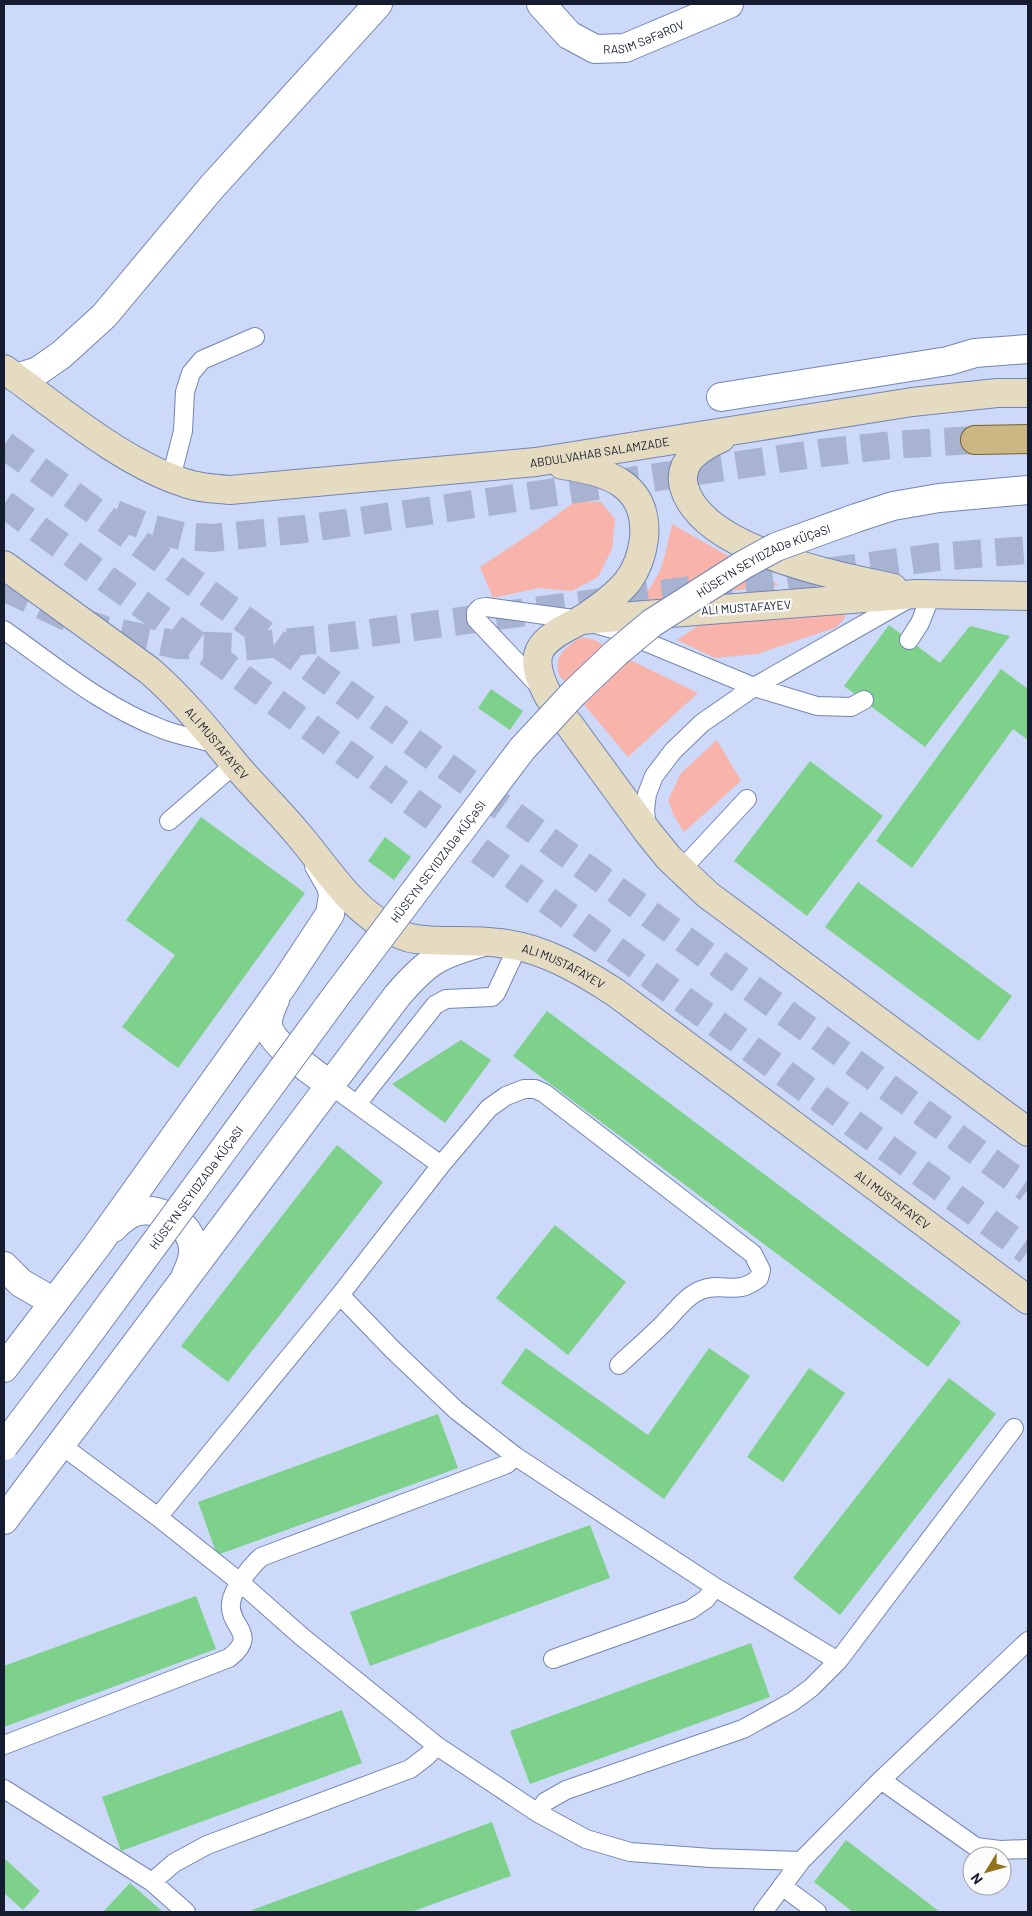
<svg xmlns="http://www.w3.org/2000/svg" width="1032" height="1916" viewBox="0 0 1032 1916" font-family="Barlow,sans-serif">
  <rect width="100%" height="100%" fill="#ccd9f9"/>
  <path fill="#f8b3aa" d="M576,501l25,1 14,17 -3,30 -14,28 -26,14 -34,-3 -45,10 -13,-31 56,-37z
    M672,524l107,61 -138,17 18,-29 6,-18z
    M844,611l1,6 -8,10 -80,27 -42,4 -38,-18 22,-15z
    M582,637l13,3 21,13 82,40 -70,64 -69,-82c-6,-20 8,-29 23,-38z
    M717,740l24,41 -57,51 -10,-16 -6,-16 13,-27z"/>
  <path fill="#7ed18a" d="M889,625l51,38 30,-37 40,10 -85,111 -81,-61z
    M1001,669l27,20v51l-15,-11 -101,139 -36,-27z
    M491,689l32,22 -13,19 -32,-22z
    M810,761l73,55 -76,100 -73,-55z
    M201,817l104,76 -127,175 -56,-41 53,-72 -49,-35z
    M385,837l26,20 -17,23 -26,-19z
    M858,882l154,114 -33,45 -154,-114z
    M547,1011l414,311 -33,45 -415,-311z
    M461,1040l30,20 -46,63 -53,-39z
    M337,1145l46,37 -155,200 -47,-36z
    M555,1225l71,57 -58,73 -72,-57z
    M526,1348l122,87 61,-87 41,28 -86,123 -163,-116z
    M809,1368l36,25 -62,89 -36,-25z
    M949,1378l47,36 -156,201 -47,-37z
    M438,1414l20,54 -241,87 -19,-53z
    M590,1525l20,53 -240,88 -20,-54z
    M196,1596l20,53 -212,78v-61z
    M751,1643l19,54 -240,87 -20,-53z
    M342,1710l20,53 -241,88 -19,-54z
    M492,1822l19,54 -100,36h-158l-1,-2z
    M846,1840l94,72h-87l-39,-30z
    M4,1858l36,33 -17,19 -19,-17z
    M130,1883l33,29h-60z"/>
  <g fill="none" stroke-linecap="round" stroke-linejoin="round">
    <path stroke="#a7b3d1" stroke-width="28" stroke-dasharray="28 14" stroke-linecap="butt" d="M4,445l1024,744
      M4,504l1024,747
      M115,514l35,14 32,8 30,2 93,-9 515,-76 72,-8 83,-5
      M4,587l63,30 38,13 73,15 61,2 94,-9 604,-81 91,-7"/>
    <g stroke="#7285b5" stroke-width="20">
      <path id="service" d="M171,478l12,-47 2,-39 6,-19 11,-13 53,-23
        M4,630c50,35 99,77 158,99 17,7 37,10 55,15
        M909,640l11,-17 11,-28
        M541,688l-65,-69v-7l4,-4 6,-1 95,13 36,10 137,57 63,19 34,1 13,-7
        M169,821l66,-57
        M647,828l-2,-18 2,-16 7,-18 19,-25 29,-28 52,-36 154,-88
        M681,870l66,-71
        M330,1085l111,80
        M357,1104l78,-99 11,-6 46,-2 4,-4 22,-47
        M340,1295l53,55 63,60 59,46 200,131 123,74
        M61,1445l97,72 83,66 60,53 136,110 101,67 48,26 44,13 81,6 90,3
        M158,1517l182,-222 101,-130 48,-57 17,-12 18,-7h11l9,4 209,161 8,16 -2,8c-23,19 -36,3 -58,12 -15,6 -26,22 -37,33 -15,15 -30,28 -45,42
        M553,1659l137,-49 16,-11 9,-12
        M4,1745l225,-87c31,-24 -1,-31 2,-55 1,-13 20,-37 30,-46l236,-89 10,-4 8,-8
        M881,1780l95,67 24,3 28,-1
        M4,1789l148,93 34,30
        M538,1813l7,-11 21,-12 177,-61 49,-27 19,-14 27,-27 176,-233
        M152,1882l22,-19 33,-18 203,-76 17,-13 10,-10
        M782,1886l35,26
        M763,1912l38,-51 80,-81 147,-139"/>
    </g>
    <g stroke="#7285b5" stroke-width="30">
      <g id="minor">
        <path id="s1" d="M541,4l28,31 26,14 30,-1 104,-44"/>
        <path d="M16,378l22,-7 23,-16 43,-39 107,-128 167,-184"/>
        <path d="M721,397l227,-36 27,-8 53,-4"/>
        <path d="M4,1266l17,17 33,19"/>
      </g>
    </g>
    <g stroke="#7285b5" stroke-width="30">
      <path id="tertiary" d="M275,1000c-4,8 -8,16 -7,26 4,20 46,46 62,59
        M113,1228c6,-6 14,-13 22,-16 20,-6 51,8 57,30 3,12 -1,22 -6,33
        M4,1368l92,-121 187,-262 47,-71 3,-19 -2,-9 -12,-21
        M4,1520l393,-524c29,-34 40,-41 83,-53"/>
    </g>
    <g stroke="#7285b5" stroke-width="30">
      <g id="secondary">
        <path id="s2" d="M4,369c53,38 118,94 181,114 14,5 30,6 45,7l306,-28 376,-60 85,-9h31"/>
        <path d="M721,438c-20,9 -44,23 -37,49 18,64 152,88 209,101"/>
        <path d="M562,465c45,6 87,19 82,74 -2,15 -7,30 -16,42 -13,16 -30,28 -47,39"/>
        <path id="s3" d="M4,565l146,106c32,28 57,59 84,92 20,24 43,46 63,70 27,31 51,72 88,93 9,6 20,12 31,13 27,4 55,0 83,4 42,4 82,27 117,50l412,307"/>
        <path d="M1028,596l-112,-2 -335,26c-42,21 -56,32 -32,77l98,134 21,26 40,38 320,237"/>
      </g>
    </g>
    <g stroke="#756230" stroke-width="30">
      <path id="primary" d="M975,440l53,-1"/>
    </g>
    <use href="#service" stroke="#fff" stroke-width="18"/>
    <use href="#minor" stroke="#fff" stroke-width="28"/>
    <use href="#tertiary" stroke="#fff" stroke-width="28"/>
    <use href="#secondary" stroke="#e5dbc1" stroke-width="28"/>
    <use href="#primary" stroke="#cbb783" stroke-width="28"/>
    <g stroke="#7285b5" stroke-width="30" stroke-linecap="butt">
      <g id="tertiary-bridge">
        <path id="s4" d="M4,1446l80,-106 252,-344 186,-247 52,-56 42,-40 36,-30 91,-58 33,-18 80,-29 37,-12 46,-8 89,-8"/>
      </g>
    </g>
    <use href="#tertiary-bridge" stroke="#fff" stroke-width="28"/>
  </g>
  <g text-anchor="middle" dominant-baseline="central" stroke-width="4.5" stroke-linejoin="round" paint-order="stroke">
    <g font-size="12" fill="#151c2f" stroke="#fbfbfb">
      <text stroke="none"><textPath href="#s1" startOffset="122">RASIM SƏFƏROV</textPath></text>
      <text stroke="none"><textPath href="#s2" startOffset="632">ABDULVAHAB SALAMZADE</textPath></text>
      <text stroke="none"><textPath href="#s4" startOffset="1178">HÜSEYN SEYIDZADƏ KÜÇƏSI</textPath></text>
      <text transform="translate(746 607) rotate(-4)">ALI MUSTAFAYEV</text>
      <text stroke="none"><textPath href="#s3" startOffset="279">ALI MUSTAFAYEV</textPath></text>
      <text stroke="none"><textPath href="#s4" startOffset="728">HÜSEYN SEYIDZADƏ KÜÇƏSI</textPath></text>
      <text stroke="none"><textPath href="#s3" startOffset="714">ALI MUSTAFAYEV</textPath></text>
      <text stroke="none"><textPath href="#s4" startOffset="322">HÜSEYN SEYIDZADƏ KÜÇƏSI</textPath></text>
      <text stroke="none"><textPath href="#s3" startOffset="1119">ALI MUSTAFAYEV</textPath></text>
    </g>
  </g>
  <rect width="1032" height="1916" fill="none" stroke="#151c2f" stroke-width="10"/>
  <g transform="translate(987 1871) rotate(233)"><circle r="24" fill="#fbfbfb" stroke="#9fa2a9"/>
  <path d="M0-4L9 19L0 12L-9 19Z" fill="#927319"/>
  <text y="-8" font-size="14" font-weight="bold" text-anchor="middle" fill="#151c2f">N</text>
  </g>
</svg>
